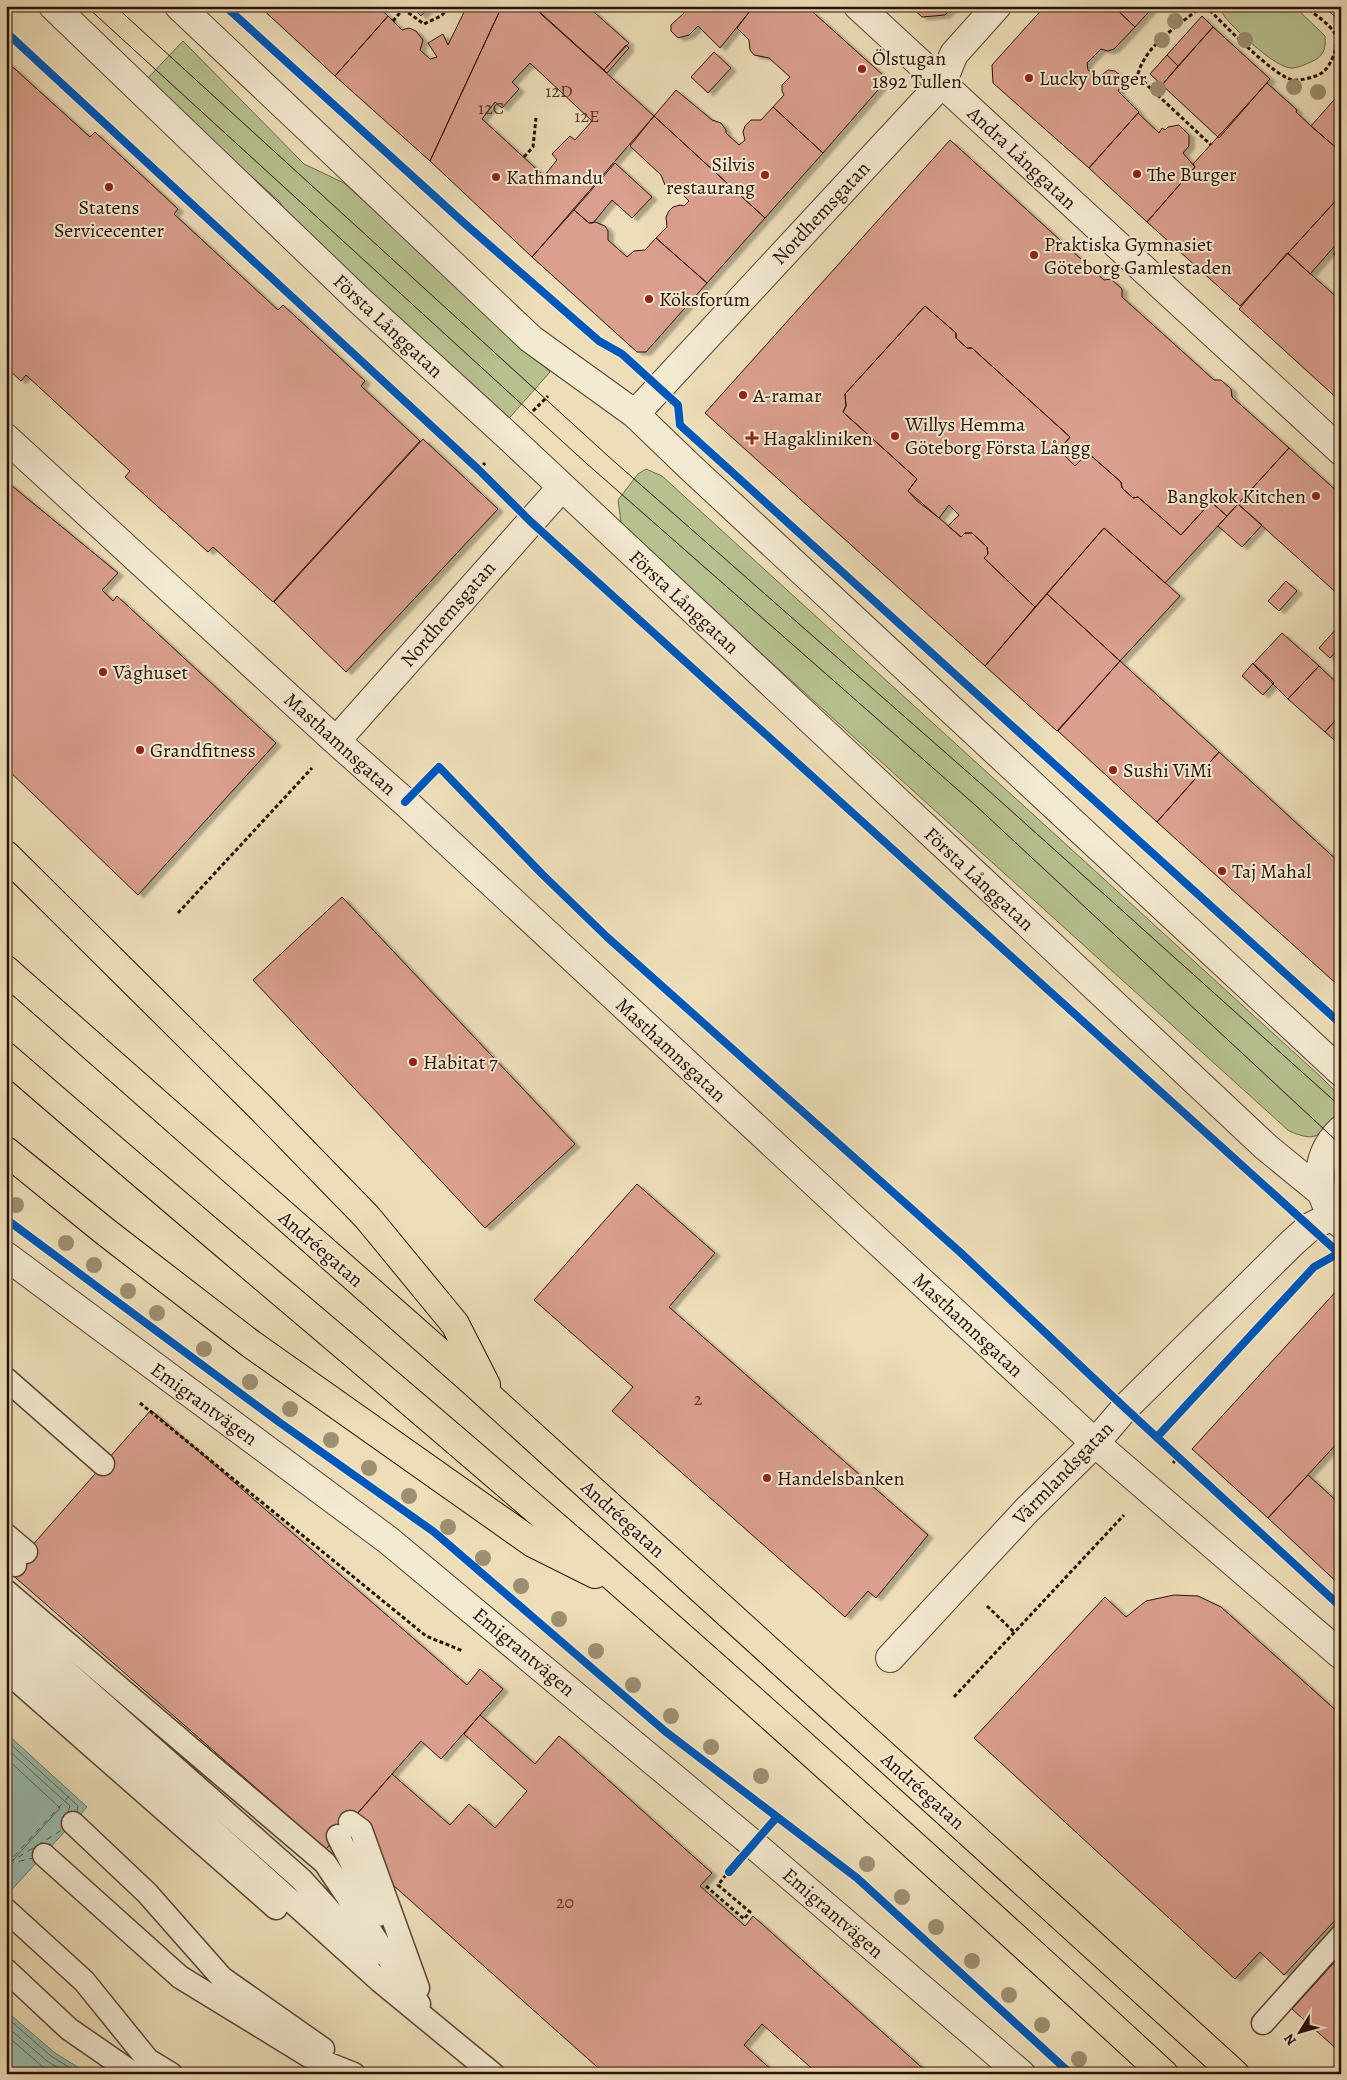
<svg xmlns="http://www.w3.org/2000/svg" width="1347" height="2080" viewBox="0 0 1347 2080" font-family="Alegreya,serif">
  <defs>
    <filter id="shadow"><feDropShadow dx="5.5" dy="3" stdDeviation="1" flood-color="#0004"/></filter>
  </defs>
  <rect width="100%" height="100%" fill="#eddeb9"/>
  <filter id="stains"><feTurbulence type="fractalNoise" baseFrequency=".004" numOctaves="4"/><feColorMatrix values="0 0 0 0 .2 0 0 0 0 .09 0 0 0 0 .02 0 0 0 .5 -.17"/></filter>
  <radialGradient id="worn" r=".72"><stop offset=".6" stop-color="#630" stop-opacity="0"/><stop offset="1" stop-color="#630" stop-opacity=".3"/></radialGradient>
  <path fill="#b7c190" stroke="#70684c" d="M1221,6h73l31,30c1,12 -1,20 -12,25 -7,3 -14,7 -22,7 -15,0 -57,-39 -66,-51 -3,-4 -3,-7 -4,-11z
    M183,41l121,123 40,19 206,189 -46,52 -202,-187 -23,-36 -134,-120z
    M646,469l16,7 659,601 15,15 3,19c-20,23 -19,33 -50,20l-654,-592 -14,-17 -3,-22 20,-26z"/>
  <path fill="#99bcb0" stroke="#6c776c" d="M6,1733l81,74 -81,89z
    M6,2011l49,42 34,21h-83z"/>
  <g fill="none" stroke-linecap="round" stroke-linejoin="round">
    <path stroke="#61665c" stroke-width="1" d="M6,1740l72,66 -1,5
      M6,1748l64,58 -2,6
      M6,1758l54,50 -54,60
      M6,2017l45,39 29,18
      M6,2026l41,35 21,13
      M6,2035l37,32 10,7"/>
    <path stroke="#504c42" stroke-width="1" stroke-dasharray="6 5" stroke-linecap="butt" d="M9,1863l56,-35
      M8,1864l25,-6
      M6,1865l66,-72"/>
  </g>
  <path fill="#da9f8e" stroke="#291007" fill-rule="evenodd" filter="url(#shadow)" d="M259,6h118l11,10 -53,60z
    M411,6h19l-9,10z
    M467,6h35l-72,155 -95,-85 53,-60 14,14 7,-2 7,3 7,9 -3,10 10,9 7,-2 -9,-14 15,-9 5,11z
    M502,6h30l122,110 -122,141 -102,-96zM530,63l62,58 -17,19 -5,-4 -18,18 5,6 -13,16 -62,-57 13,-17 7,6 17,-19 -7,-7z
    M533,6h54l42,37 -25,27z
    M676,6h78l-34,42 -22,-22 -9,9 -11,3 -7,-7v-6l13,-12z
    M754,6h52l78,70v7l-61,70 -50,-46 11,-12 -2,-4v-6l8,-8 -21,-19 -15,-3 -4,-5 -1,-10 -12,-12z
    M910,6h43l-8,9 -23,2z
    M1045,6h68l22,21 -21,22 -6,2 -7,-2 -14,14 1,7 10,8 10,-8 7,1 6,5 1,8 -4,7 21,21 -50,56 -96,-85 -1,-18z
    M1113,6h41l-19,21z
    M1323,6h18v16z
    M1202,16l11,11 -35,39 -11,-11z
    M1213,27l57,52 -51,59 -57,-53z
    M626,45l3,3 -22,25 -3,-3z
    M714,52l17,16 -23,25 -17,-16z
    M1167,55l11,11 -16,19 -12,-11z
    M6,61l84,76 5,-5 83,77 -4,5 104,96 5,-5 82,76 -4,5 59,55 -147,161 -60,-55 -5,5 -83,-75 5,-6 -104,-96 -5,6 -15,-14z
    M1267,83l30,27 -1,2 15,14 30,26v43l-101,111 -93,-84 48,-55 -2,-3z
    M676,90l36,30 9,3 5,7v3l13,12 6,-5 -2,-8 2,-6 6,-6h10l12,-13 50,46 -58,65 -111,-102z
    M1341,92v60l-30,-26z
    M1138,113l21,20 3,-5 3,2 3,-3 11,-2 10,10v11l-6,7 12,14 -48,55 -58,-54z
    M654,116l111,102 -58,65 -51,-45 11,-11 -1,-10 3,-6 4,-4 7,-2 4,1 5,-5 -13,-13 -3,1 -8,-4 -4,-10 -31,-29z
    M950,140l154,140 7,-1 11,10v8l92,83h7l10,9 1,8 57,51 -62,68 -16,-14 -30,33 -43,-38 -5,1 -11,-10 -1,-6 -33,-29 -13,13 -16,-16 11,-13 -98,-89h-5l-11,-10v-5l-31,-27 -80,88 1,12 -3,6 74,67 -9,12 53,46 4,-4h7l15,14 1,7 -4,4 51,49 -50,59 -280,-253z
    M615,163l37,34 -20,21 -20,-18 -19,23h-4l-15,-13z
    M1341,195v44l-31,35 -22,-21z
    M574,210l15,13 6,-1 10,4 3,5v9l19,17 7,-6 11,-1 11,-12 51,45 -61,69h-9l-105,-95z
    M1287,253l54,48v101l-102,-93z
    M925,306l31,27v5l11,10h5l98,89 -11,13 16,16 13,-13 33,29 1,6 11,10 5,-1 43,38 30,-33 16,14 -62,67 -61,-55 -69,79 -51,-49 4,-4 -1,-7 -15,-14h-7l-4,4 -13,-11 11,-11 -10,-10 -10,13 -22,-17 -9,-10 9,-12 -74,-67 3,-6 -1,-12z
    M423,439l75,70 -152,163 -72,-70z
    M1289,448l52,47v102l-103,-93z
    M6,481l112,92 -16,17 11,11 4,-5 159,147 -138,152 -132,-127z
    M1238,504l24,21 -20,22 -24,-21z
    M1104,528l76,68 -60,65 -73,-67z
    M1286,581l11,10 -18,20 -11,-10z
    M1047,594l73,67 -63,70 -72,-65z
    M1337,628l4,4v14l-11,12 -11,-10z
    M1282,633l37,33 -31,33 -35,-35z
    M1120,661l99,91 -62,70 -99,-91z
    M1253,663l21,20 -11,12 -21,-19z
    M1319,666l22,21v27l-16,18 -37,-33z
    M1341,714v32l-16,-14z
    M1219,752l122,112v124l-184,-166z
    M342,897l233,247 -90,84 -232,-248z
    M637,1184l78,69 -46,54 259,228 -52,63 -8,-7 -23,26 -233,-206 21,-24 -99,-87z
    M1340,1287l1,152 -73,79 -76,-69z
    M151,1410l316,275 13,-16 23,20 -62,70 -20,-18 -95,108 -317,-277z
    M1308,1475l33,30v81l-73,-68z
    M1174,1595l24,1 23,11 120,108v199l-57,61 -24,-23 -25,27 -261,-241 131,-141 21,20 20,-16z
    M480,1715l55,49 24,-28 153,137 -12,13 45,40 8,-10 176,158h-111l-56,-50 -18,21 32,29h-171l-267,-238 54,-62 58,51 19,-21 26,24 32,-37 -63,-57z
    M1341,1955v98l-49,-44z"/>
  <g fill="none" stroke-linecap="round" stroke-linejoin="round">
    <g stroke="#5a4434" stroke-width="25">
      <path id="service" d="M6,1379l97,85
        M6,1535l20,17
        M6,1558l9,7
        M6,1591l319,272 94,141
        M6,1618l295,261 70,77
        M6,1644l374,337 113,93
        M6,1671l270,237
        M350,1822l11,8 57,158
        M73,1823l74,70 75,85 101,71
        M338,1836l40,79
        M44,1855l136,122 129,79 45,18
        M6,1910l78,71 64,79 23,14
        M6,1970l63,59 65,45
        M1263,2023l78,-87"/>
    </g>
    <g stroke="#5a4434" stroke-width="30">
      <path id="minor" d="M858,6l483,445
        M635,414l307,-331 12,-29 43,-48
        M6,438l330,303 69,61 690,641 246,212
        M336,741l225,-253
        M890,1658l137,-148 68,-67 30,-35 167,-165 18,-16 22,-11"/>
    </g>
    <g stroke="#5a4434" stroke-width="30">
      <path id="tertiary" d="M53,6l305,293 151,138 757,710 55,45
        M179,6l352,333 104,75 54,52 652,606
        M1341,1130c-28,26 -28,68 0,94
        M6,1256l382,284 365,304 268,230"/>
    </g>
    <g stroke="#291007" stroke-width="30">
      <path id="trunk" d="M6,855l255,253 106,109 88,107 31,61
        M6,970l466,411 763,693
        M6,1057c208,181 422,356 629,539 179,157 354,317 529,478
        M6,1151l101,82 144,111 282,199 62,31"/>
    </g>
    <path stroke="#291007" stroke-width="3" stroke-dasharray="4 2.5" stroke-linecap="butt" d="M1202,6c-23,20 -56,38 -64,68l10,12 63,59
      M1205,6c17,16 69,71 88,74 7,1 24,-3 30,-8 8,-6 17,-28 12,-38 -6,-11 -21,-20 -31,-28
      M403,9l21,15 17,-8 10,-10
      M393,21l10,-12 -2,-3
      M524,157l9,-10 3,-29
      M1341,247l-6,7 6,6
      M533,411l15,-15
      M479,470l6,-7
      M178,913l134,-145
      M140,1403l286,233 37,15
      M1173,1463l5,-6
      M987,1606l27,26
      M954,1697l170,-182
      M706,1886l38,33 6,-7 -32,-27 11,-14"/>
    <use href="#service" stroke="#f3ead2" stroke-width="22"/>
    <use href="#minor" stroke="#f3ead2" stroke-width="28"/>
    <use href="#tertiary" stroke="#f3ead2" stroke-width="28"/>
    <use href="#trunk" stroke="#eddeb9" stroke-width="28"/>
    <path stroke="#291007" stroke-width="1" d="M86,6l500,457 388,341 367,341
      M115,6l493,450 380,334 353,317"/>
    <g stroke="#f3ead2" stroke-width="11">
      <path id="cycleway" d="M225,6l239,217 135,118 23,13 56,51 2,20 661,599
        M6,32l473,438 51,51 811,734
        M405,802l34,-35 103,107 65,63 354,316 164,155 216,199
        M6,1219l273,203 155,110 232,200 191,146 214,196
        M1157,1437l157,-170 25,-14
        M729,1872l48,-55"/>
    </g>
    <use href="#cycleway" stroke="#0057b8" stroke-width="8"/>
  </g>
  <g fill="#9d8f72">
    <circle cx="1175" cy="21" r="8"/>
    <circle cx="1162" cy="40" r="8"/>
    <circle cx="1245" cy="40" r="8"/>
    <circle cx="1294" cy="87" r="8"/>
    <circle cx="1158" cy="89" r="8"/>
    <circle cx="1318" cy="92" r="8"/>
    <circle cx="16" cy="1205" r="8"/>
    <circle cx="66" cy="1243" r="8"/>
    <circle cx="94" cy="1265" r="8"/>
    <circle cx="128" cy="1291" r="8"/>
    <circle cx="157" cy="1313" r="8"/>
    <circle cx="204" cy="1349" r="8"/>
    <circle cx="250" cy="1382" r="8"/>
    <circle cx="290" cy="1409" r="8"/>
    <circle cx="331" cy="1440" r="8"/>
    <circle cx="369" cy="1468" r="8"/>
    <circle cx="409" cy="1496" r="8"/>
    <circle cx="448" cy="1527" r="8"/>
    <circle cx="483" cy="1558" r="8"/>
    <circle cx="521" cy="1586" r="8"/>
    <circle cx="559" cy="1619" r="8"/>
    <circle cx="596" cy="1651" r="8"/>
    <circle cx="633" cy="1685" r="8"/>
    <circle cx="671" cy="1716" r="8"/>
    <circle cx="711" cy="1747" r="8"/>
    <circle cx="761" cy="1776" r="8"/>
    <circle cx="867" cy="1864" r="8"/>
    <circle cx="902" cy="1897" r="8"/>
    <circle cx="936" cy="1927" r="8"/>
    <circle cx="972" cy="1961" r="8"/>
    <circle cx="1009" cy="1995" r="8"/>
    <circle cx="1042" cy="2025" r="8"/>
    <circle cx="1079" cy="2059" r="8"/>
  </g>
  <g fill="#8f2418" stroke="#f3ead2" stroke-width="2">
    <circle cx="862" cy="69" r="5"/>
    <circle cx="1029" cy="78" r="5"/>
    <circle cx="1137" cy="174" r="5"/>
    <circle cx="765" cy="175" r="5"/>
    <circle cx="496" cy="177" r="5"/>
    <circle cx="109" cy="187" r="5"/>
    <circle cx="1034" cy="255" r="5"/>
    <circle cx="649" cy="299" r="5"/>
    <circle cx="743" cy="395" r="5"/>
    <circle cx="895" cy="436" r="5"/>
    <path d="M749.5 430.5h5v5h5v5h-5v5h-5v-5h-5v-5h5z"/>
    <circle cx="1316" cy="496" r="5"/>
    <circle cx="103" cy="672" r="5"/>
    <circle cx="140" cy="750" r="5"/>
    <circle cx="1113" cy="770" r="5"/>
    <circle cx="1222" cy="871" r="5"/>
    <circle cx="413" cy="1062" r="5"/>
    <circle cx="767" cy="1478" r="5"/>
  </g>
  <g text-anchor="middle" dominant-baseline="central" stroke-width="4" stroke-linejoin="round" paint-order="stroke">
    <g font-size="18" fill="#553429">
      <text x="559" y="91">12D</text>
      <text x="491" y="108">12C</text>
      <text x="587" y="116">12E</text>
      <text x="698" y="1399">2</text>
      <text x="565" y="1902">20</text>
    </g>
    <g font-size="20" fill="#291007" stroke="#f3ead2" text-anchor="start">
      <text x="872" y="58">Ölstugan<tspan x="872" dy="23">1892 Tullen</tspan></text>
      <text x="1039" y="78">Lucky burger</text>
      <text x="755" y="164" text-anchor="end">Silvis<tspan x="755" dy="23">restaurang</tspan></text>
      <text x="1147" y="174">The Burger</text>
      <text x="506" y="177">Kathmandu</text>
      <text x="109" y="207" text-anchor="middle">Statens<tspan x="109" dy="23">Servicecenter</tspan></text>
      <text x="1044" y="244">Praktiska Gymnasiet<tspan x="1044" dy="23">Göteborg Gamlestaden</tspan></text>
      <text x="659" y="299">Köksforum</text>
      <text x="753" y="395">A-ramar</text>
      <text x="905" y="424">Willys Hemma<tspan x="905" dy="23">Göteborg Första Långg</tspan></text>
      <text x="763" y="438">Hagakliniken</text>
      <text x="1306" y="496" text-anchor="end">Bangkok Kitchen</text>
      <text x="113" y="672">Våghuset</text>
      <text x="150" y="750">Grandfitness</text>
      <text x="1123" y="770">Sushi ViMi</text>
      <text x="1232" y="871">Taj Mahal</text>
      <text x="423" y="1062">Habitat 7</text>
      <text x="777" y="1478">Handelsbanken</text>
    </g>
    <g font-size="20" fill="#291007" stroke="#f3ead2">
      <text transform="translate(1022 158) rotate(43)">Andra Långgatan</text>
      <text transform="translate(821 213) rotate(-47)">Nordhemsgatan</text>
      <text transform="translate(388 326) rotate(43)">Första Långgatan</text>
      <text transform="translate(684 602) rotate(43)">Första Långgatan</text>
      <text transform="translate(448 614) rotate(-49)">Nordhemsgatan</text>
      <text transform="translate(340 744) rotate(42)">Masthamnsgatan</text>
      <text transform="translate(979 879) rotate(43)">Första Långgatan</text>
      <text transform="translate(671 1050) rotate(43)">Masthamnsgatan</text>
      <text transform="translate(321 1249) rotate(41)">Andréegatan</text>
      <text transform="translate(968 1325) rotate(43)">Masthamnsgatan</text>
      <text transform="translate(204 1404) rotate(36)">Emigrantvägen</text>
      <text transform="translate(1063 1473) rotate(-46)">Värmlandsgatan</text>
      <text transform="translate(623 1519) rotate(42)">Andréegatan</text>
      <text transform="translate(524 1652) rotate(40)">Emigrantvägen</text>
      <text transform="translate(923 1791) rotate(42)">Andréegatan</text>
      <text transform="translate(833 1913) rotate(41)">Emigrantvägen</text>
    </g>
  </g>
  <rect width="1347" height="2080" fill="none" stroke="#eddeb9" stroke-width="25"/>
  <rect x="8" y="8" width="1332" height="2065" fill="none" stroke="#291007" stroke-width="2.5"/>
  <rect x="12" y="12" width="1322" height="2055" fill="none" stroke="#291007"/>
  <g transform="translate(1300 2032) rotate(233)" stroke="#f3ead2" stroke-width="4" paint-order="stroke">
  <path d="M0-4L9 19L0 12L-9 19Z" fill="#291007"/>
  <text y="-8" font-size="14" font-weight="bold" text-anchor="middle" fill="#291007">N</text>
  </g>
  <rect width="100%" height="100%" filter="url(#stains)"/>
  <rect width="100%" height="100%" fill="url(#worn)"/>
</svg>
